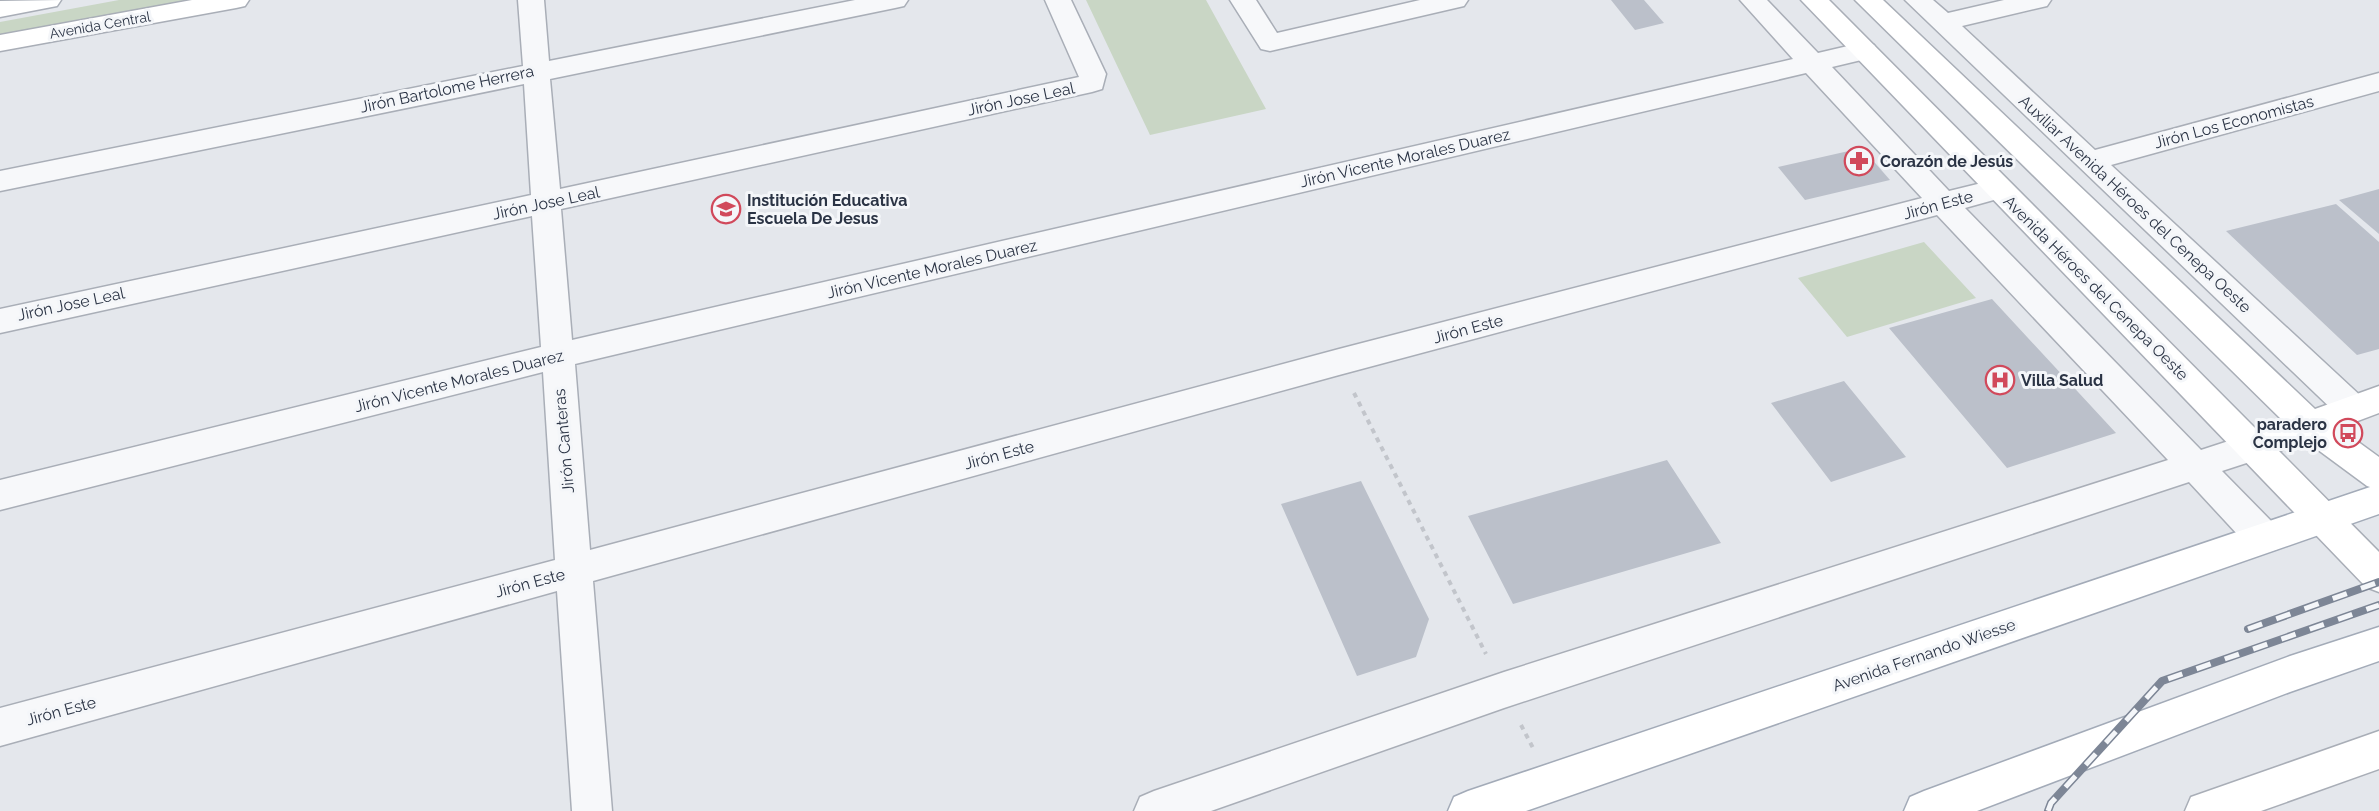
<svg xmlns="http://www.w3.org/2000/svg" width="2379" height="811" viewBox="0 0 2379 811" font-family="Raleway,sans-serif">
  <rect width="100%" height="100%" fill="#e4e7ec"/>
  <path fill="#c9d6c5" d="M119,0h83l-202,38v-16z
    M1086,0h120l60,109 -116,26z
    M1924,242l52,56 -129,39 -49,-59z"/>
  <path fill="#bbc0ca" d="M1611,0h33l20,23 -29,7z
    M1862,148l28,32 -85,20 -27,-33z
    M2379,189v45l-40,-34z
    M2336,204l43,38v107l-22,6 -131,-124z
    M1992,299l124,134 -109,35 -118,-140z
    M1844,381l62,76 -75,25 -60,-79z
    M1667,460l54,83 -208,61 -45,-88z
    M1361,481l68,138 -13,38 -59,19 -76,-172z"/>
  <g fill="none" stroke-linecap="round" stroke-linejoin="round">
    <g stroke="#a9aeb7" stroke-width="3">
      <path id="street" d="M518,0h26l5,61 306,-61h53l-4,6 -9,2 -345,71 10,110 519,-112 -34,-77h26l35,74 -4,15 -10,3 -531,117 11,131 1221,-281 -53,-59h27l51,53 47,-11 9,3 4,6 -4,6 -42,10 117,124 49,-12 10,3 5,7 -5,7 -43,12 236,242 52,-17 12,4 5,10 -5,10 -43,14 55,56 5,11 -5,11 -13,4 -13,-4 -62,-67 -685,226 -293,103h-77l6,-14 14,-6 350,-119 664,-212 -231,-245 -598,160 -746,206 19,230h-40l-15,-220 -557,155v-38l555,-148 -12,-188 -543,138v-30l541,-133 -9,-131 -532,117v-24l531,-114 -7,-111 -524,107v-20l523,-105zM1806,73l116,125 -583,151 -749,201 -15,-186z
        M1230,0h26l21,33 143,-33h48l-4,6 -194,45 -9,-2z
        M1905,0h28l15,13 56,-13h47l-4,6 -85,20 133,124 284,-77v18l-268,74 253,234 5,9 -5,9 -12,4 -12,-4z"/>
    </g>
    <g stroke="#a9aeb7" stroke-width="3">
      <path id="secondary" d="M61,0l-4,6 -57,11v-16z
        M192,0h57l-4,6 -9,2 -236,43v-16z
        M1801,0h28l429,431 25,-10 -428,-421h28l432,409 64,-23v27l-40,15 40,29v33l-12,-4 -61,-45 -27,10 100,101v40l-13,-5z
        M2379,731v38l-118,42h-76l6,-14z"/>
    </g>
    <g stroke="#a3abb8" stroke-width="3">
      <path id="primary" d="M2379,484v30l-853,297h-78l6,-14 14,-6z
        M2379,627v34l-89,31 -313,119h-73l6,-14 14,-6 366,-135z"/>
    </g>
    <path stroke="#c2c5cb" stroke-width="4" stroke-dasharray="5 5" stroke-linecap="butt" d="M1354,393l132,261
      M1521,725l12,23"/>
    <use href="#street" fill="#f7f8fa" fill-rule="evenodd"/>
    <use href="#secondary" fill="#fff" fill-rule="evenodd"/>
    <use href="#primary" fill="#fff" fill-rule="evenodd"/>
    <g stroke="#7d8696" stroke-width="8">
      <path id="rail" d="M2248,629l131,-47
        M2048,811l3,-8 111,-122 217,-76"/>
    </g>
    <use href="#rail" stroke="#f4f6f9" stroke-width="5" stroke-dasharray="15" stroke-linecap="butt"/>
  </g>
  <defs>
    <g id="pharmacy-ring" transform="scale(1.5)"><circle r="9.5" fill="#f4f6f9" stroke="#d1495b" stroke-width="1.5"/><path d="M-2-6h4v4h4v4h-4v4h-4v-4h-4v-4h4Z" fill="#d1495b"/></g>
    <g id="school-ring" transform="scale(1.5)"><circle r="9.5" fill="#f4f6f9" stroke="#d1495b" stroke-width="1.5"/><path d="M0-5L7-2L0 1L-7-2ZM-4 1L0 2.5L4 1V4Q0 6-4 4Z" fill="#d1495b"/></g>
    <g id="hospital-ring" transform="scale(1.5)"><circle r="9.5" fill="#f4f6f9" stroke="#d1495b" stroke-width="1.5"/><path d="M-5-5h3v3.5h4V-5h3V5h-3V1.5h-4V5h-3Z" fill="#d1495b"/></g>
    <g id="bus-ring" transform="scale(1.5)"><circle r="9.5" fill="#f4f6f9" stroke="#d1495b" stroke-width="1.5"/><path d="M-5-6H5V4H4V6H2V4H-2V6H-4V4H-5ZM-3.5-4V0h7V-4ZM-3.5 1.2v1.5H-2V1.2ZM2 1.2v1.5H3.5V1.2Z" fill="#d1495b"/></g>
  </defs>
  <g fill-rule="evenodd">
    <use href="#pharmacy-ring" x="1859" y="161"/>
    <use href="#school-ring" x="726" y="209"/>
    <use href="#hospital-ring" x="2000" y="380"/>
    <use href="#bus-ring" x="2348" y="433"/>
  </g>
  <g text-anchor="middle" dominant-baseline="central" stroke-width="6" stroke-linejoin="round" paint-order="stroke">
    <g font-size="14" fill="#2b3445" stroke="#f4f6f9">
      <text transform="translate(100 25) rotate(-10)">Avenida Central</text>
    </g>
    <g font-size="16" fill="#2b3445" stroke="#f4f6f9">
      <text transform="translate(447 89) rotate(-12)">Jirón Bartolome Herrera</text>
      <text transform="translate(1021 99) rotate(-12)">Jirón Jose Leal</text>
      <text transform="translate(2234 122) rotate(-15)">Jirón Los Economistas</text>
      <text transform="translate(1405 158) rotate(-13)">Jirón Vicente Morales Duarez</text>
      <text transform="translate(546 203) rotate(-12)">Jirón Jose Leal</text>
      <text transform="translate(2135 204) rotate(43)">Auxiliar Avenida Héroes del Cenepa Oeste</text>
      <text transform="translate(1938 205) rotate(-15)">Jirón Este</text>
      <text transform="translate(932 269) rotate(-13)">Jirón Vicente Morales Duarez</text>
      <text transform="translate(2096 288) rotate(45)">Avenida Héroes del Cenepa Oeste</text>
      <text transform="translate(71 304) rotate(-12)">Jirón Jose Leal</text>
      <text transform="translate(1468 329) rotate(-15)">Jirón Este</text>
      <text transform="translate(459 381) rotate(-14)">Jirón Vicente Morales Duarez</text>
      <text transform="translate(564 441) rotate(-95)">Jirón Canteras</text>
      <text transform="translate(999 455) rotate(-15)">Jirón Este</text>
      <text transform="translate(530 583) rotate(-15)">Jirón Este</text>
      <text transform="translate(1924 655) rotate(-19)">Avenida Fernando Wiesse</text>
      <text transform="translate(61 711) rotate(-15)">Jirón Este</text>
    </g>
    <g font-size="16" font-weight="bold" fill="#2b3445" stroke="#f4f6f9" text-anchor="start">
      <text x="1880" y="161">Corazón de Jesús</text>
      <text x="747" y="200">Institución Educativa<tspan x="747" dy="18">Escuela De Jesus</tspan></text>
      <text x="2021" y="380">Villa Salud</text>
      <text x="2327" y="424" text-anchor="end">paradero<tspan x="2327" dy="18">Complejo</tspan></text>
    </g>
  </g>
</svg>
